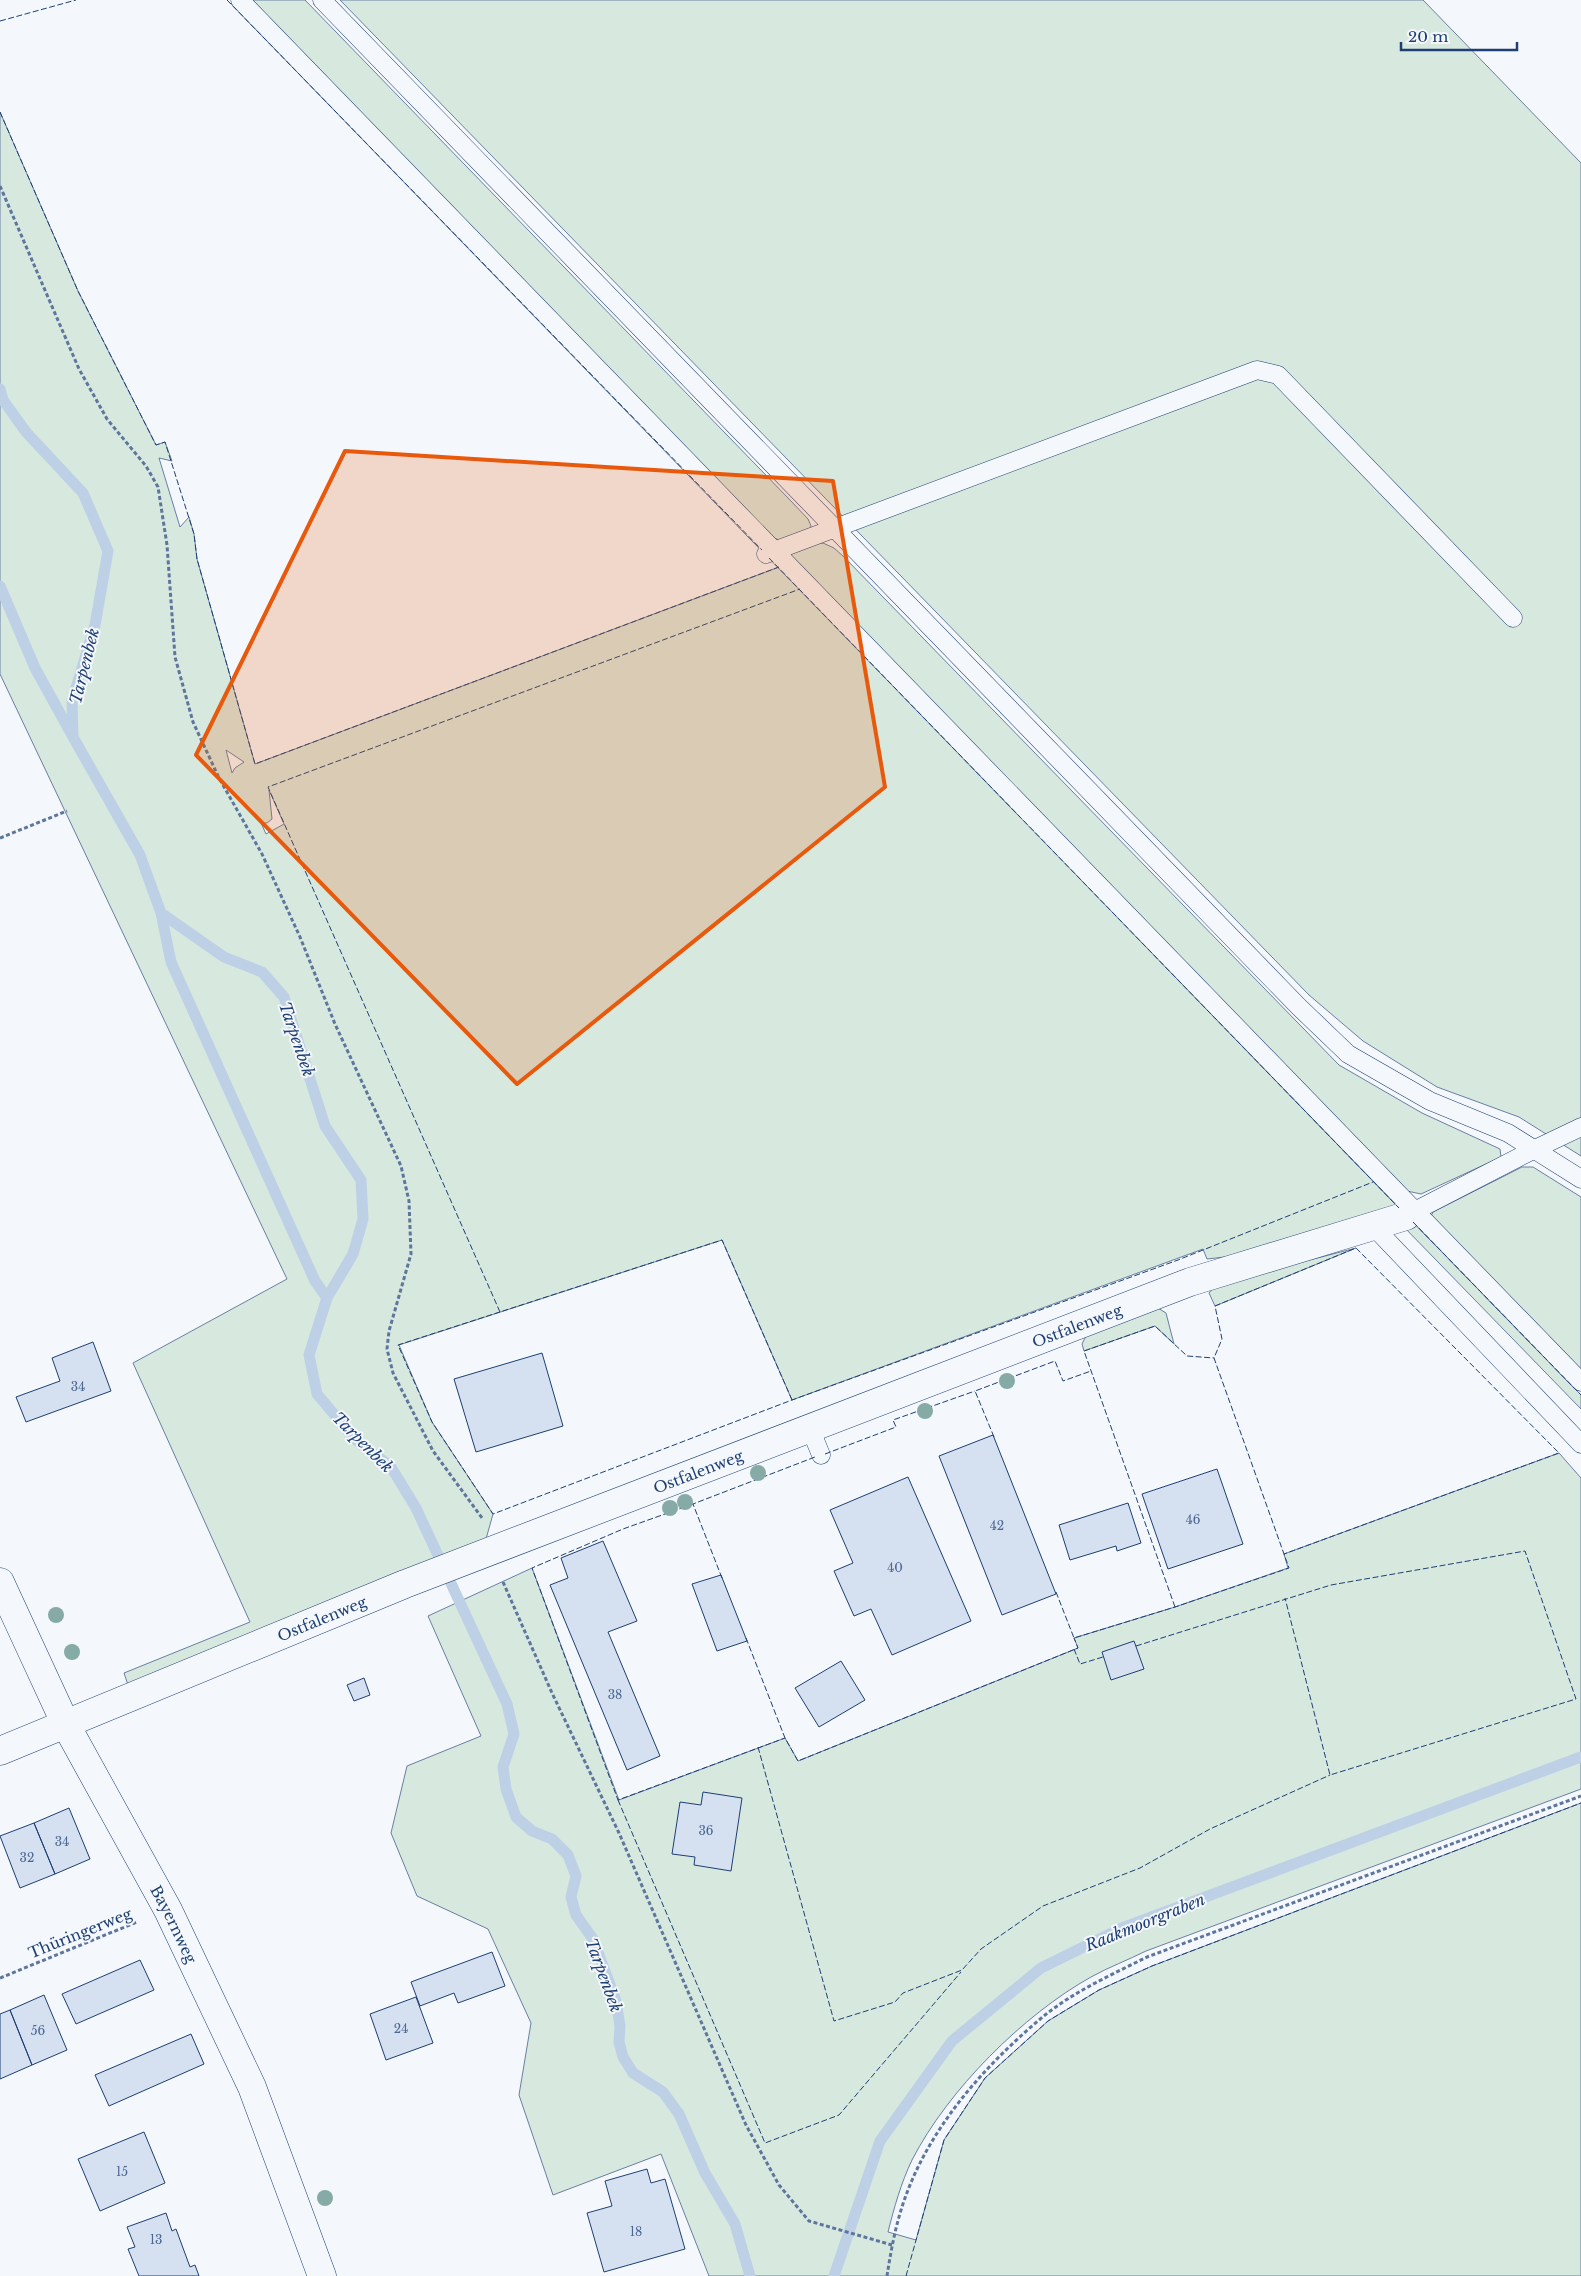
<svg xmlns="http://www.w3.org/2000/svg" width="1581" height="2276" viewBox="0 0 1581 2276" font-family="'Libre Baskerville',serif">
  <rect width="100%" height="100%" fill="#f4f7fb"/>
  <path fill="#d7e8df" stroke="#687fa3" fill-rule="evenodd" d="M249,0h56l485,500 18,19 3,7 -3,6 -25,9 -10,-3z
    M340,0h1083l158,163v993l-62,-39 -82,-30 -74,-46 -54,-46z
    M0,112l78,179 78,154 9,-3 7,19 -13,-3 21,69 9,-10 5,17 3,25 58,205 524,-197 621,642 -141,44 -52,6 -4,-10 -411,151 -70,-160 -323,105 33,77 61,92 -7,25 -93,36 -264,113 -5,-15 126,-51 -117,-259 154,-84 -287,-605zM226,750l18,12 -9,6 -3,5zM269,790l15,34 -18,10 -5,-11h6l5,-4z
    M823,543l11,5 10,9 495,508 83,48 78,36 1,8 -80,37 -14,-3 -623,-639 24,-8z
    M1522,1167h11l48,30v177l-151,-156 3,-6z
    M1412,1221l169,174v14l-179,-184z
    M1356,1248l-141,58 -6,-13 5,-6 34,-11z
    M1158,1308l8,5 8,31 -19,-18 -71,25 -2,-7 5,-10z
    M1559,1453l22,25v311l-435,162c-18,9 -37,16 -55,26 -68,38 -143,113 -179,183 -11,23 -18,48 -24,72l28,8 28,-100 41,-62 63,-57 51,-31 53,-24 429,-163v473h-872l-48,-122 -108,41 -34,-100 12,-72 -43,-94 -71,-33 -26,-63 16,-67 74,-30 -53,-120 104,-48 87,232 166,-62 13,23 280,-113 -4,-10 101,-31 113,-39 -4,-14z"/>
  <g fill="none" stroke-linecap="round" stroke-linejoin="round">
    <path stroke="#bed0e5" stroke-width="11" d="M0,389l3,11 23,32 57,61 25,58 -13,74 -23,76 1,36 67,118 21,58 63,44 38,15 22,25 41,129 36,54 2,39 -10,35 -26,44 -18,57 8,39 38,45 36,28 25,41 91,196 7,30 -11,33 3,22 10,28 16,14 20,8 16,16 8,21 -5,21 5,18 17,24 23,62 4,25 -1,16 4,15 10,16 30,19 16,22 26,59 30,51 15,52
      M0,586l35,82 37,67
      M161,913l10,49 144,319 12,17
      M834,2276l46,-135 72,-100 89,-73 81,-40 459,-171"/>
  </g>
  <path fill="#d5e0f0" stroke="#1d3f73" d="M93,1342l18,49 -85,31 -10,-25 44,-16 -8,-23z
    M542,1353l21,73 -87,26 -22,-73z
    M993,1435l63,159 -54,21 -63,-159z
    M1217,1469l26,75 -75,25 -26,-75z
    M908,1477l63,144 -79,34 -21,-46 -17,7 -20,-45 19,-8 -23,-53z
    M1128,1503l13,40 -24,8 -1,-5 -46,14 -11,-35z
    M603,1541l34,80 -29,11 52,124 -33,14 -77,-185 18,-7 -7,-20z
    M721,1575l26,66 -30,10 -25,-67z
    M1134,1641l10,28 -33,11 -9,-28z
    M841,1661l24,39 -46,27 -24,-39z
    M364,1678l6,17 -16,6 -7,-16z
    M703,1792l39,6 -11,73 -37,-6 1,-8 -23,-3 8,-52 21,3z
    M69,1808l21,51 -35,15 -21,-51z
    M34,1823l21,51 -35,14 -20,-52z
    M492,1952l13,34 -47,17 -4,-10 -34,13 -9,-24z
    M140,1960l14,30 -78,34 -14,-30z
    M44,1995l23,55 -35,15 -22,-55z
    M416,1997l17,46 -47,17 -16,-46z
    M10,2010l22,55 -32,14v-65z
    M191,2034l13,30 -95,42 -14,-31z
    M144,2132l21,51 -65,28 -22,-52z
    M647,2169l4,14 14,-4 20,70 -81,23 -17,-59 25,-7 -7,-25z
    M166,2213l6,18 4,-2 14,38 5,-2 4,11h-60l-11,-27 7,-2 -8,-20z"/>
  <g fill="none" stroke-linecap="round" stroke-linejoin="round">
    <g stroke="#1d3f73" stroke-width="19">
      <path id="lane" d="M240,0l1341,1382
        M322,0l976,1006 50,48 82,47 78,32 73,46
        M766,554l491,-184 21,5 235,243
        M1407,1215l128,-66 46,-22
        M1373,1226l208,218
        M810,1428l11,27"/>
    </g>
    <g stroke="#1d3f73" stroke-width="29">
      <g id="street">
        <path id="s1" d="M0,1582l66,143 102,185 84,177 70,189"/>
        <path id="s2" d="M0,1751l405,-167 785,-302 216,-66"/>
      </g>
    </g>
    <path stroke="#5e769c" stroke-width="3" stroke-dasharray="4 2.5" stroke-linecap="butt" d="M0,186l79,183 28,50 39,47 12,21 9,58 8,112 18,65 26,56 43,76 38,83 35,87 66,142 8,35 2,53 -22,77 -2,18 6,24 40,78 49,67
      M0,838l67,-27
      M503,1582l49,111 67,140 127,292 33,60 30,36 83,24
      M0,1978l137,-56
      M887,2276c4,-26 9,-53 18,-78 26,-73 81,-134 140,-183 30,-24 68,-41 102,-58l434,-161"/>
    <use href="#lane" stroke="#f4f7fb" stroke-width="18"/>
    <use href="#street" stroke="#f4f7fb" stroke-width="28"/>
    <path stroke="#1d3f73" stroke-width="1" stroke-dasharray="6 2.5" stroke-linecap="butt" d="M227,0l535,550
      M0,21l76,-21
      M0,112l78,179 78,154 9,-3 29,92 3,25 58,205 524,-197
      M769,558l630,650
      M1413,1222l168,173
      M500,1312l-232,-525 532,-198
      M792,1400l-70,-160 -324,105 34,77 61,92 299,-114 386,-140 195,-78
      M994,1437l-19,-46 80,-30 8,20 28,-10
      M825,1454l71,-27 -3,-7 82,-29
      M693,1504l-70,25 -91,39 86,232 167,-62
      M722,1578l-29,-74 122,-47
      M1056,1592l18,46 101,-31 114,-39 -75,-210 8,-19 -7,-33 141,-58 203,205 -275,101
      M1175,1607l-91,-256 71,-25 32,30 27,2
      M746,1638l39,100 13,23 280,-113 -4,-10
      M1136,1646l195,-61 194,-34 51,148 -246,76 -45,-177
      M1074,1649l6,15 23,-7
      M758,1747l76,274 61,-19 8,-9 59,-23 19,-21 62,-43 97,-38 70,-39 120,-54
      M618,1800l147,343 74,-28 122,-143
      M906,2276l38,-136 41,-62 63,-57 51,-31 53,-24 429,-163"/>
  </g>
  <g fill="#86aba6">
    <circle cx="1007" cy="1381" r="8"/>
    <circle cx="925" cy="1411" r="8"/>
    <circle cx="758" cy="1473" r="8"/>
    <circle cx="685" cy="1502" r="8"/>
    <circle cx="670" cy="1508" r="8"/>
    <circle cx="56" cy="1615" r="8"/>
    <circle cx="72" cy="1652" r="8"/>
    <circle cx="325" cy="2198" r="8"/>
  </g>
  <path fill="#e8590c" fill-opacity="0.2" stroke="#e8590c" stroke-width="4" stroke-linejoin="round" d="M345,451l488,30 52,306 -368,297 -321,-329z"/>
  <g text-anchor="middle" dominant-baseline="central" stroke-width="4" stroke-linejoin="round" paint-order="stroke">
    <g font-size="12" fill="#4b6792">
      <text x="78" y="1386">34</text>
      <text x="1193" y="1519">46</text>
      <text x="997" y="1525">42</text>
      <text x="895" y="1567">40</text>
      <text x="615" y="1694">38</text>
      <text x="706" y="1830">36</text>
      <text x="62" y="1841">34</text>
      <text x="27" y="1857">32</text>
      <text x="401" y="2028">24</text>
      <text x="38" y="2030">56</text>
      <text x="122" y="2171">15</text>
      <text x="636" y="2231">18</text>
      <text x="156" y="2239">13</text>
    </g>
    <g font-size="15" fill="#1d3f73" stroke="#f4f7fb">
      <text stroke="none"><textPath href="#s2" startOffset="1158">Ostfalenweg</textPath></text>
      <text stroke="none"><textPath href="#s2" startOffset="752">Ostfalenweg</textPath></text>
      <text stroke="none"><textPath href="#s2" startOffset="348">Ostfalenweg</textPath></text>
      <text stroke="none"><textPath href="#s1" startOffset="384">Bayernweg</textPath></text>
      <text transform="translate(80 1933) rotate(-22)">Thüringerweg</text>
    </g>
    <g font-size="16" font-style="italic" fill="#1d3f73" stroke="#f4f7fb">
      <text transform="translate(84 666) rotate(-76)">Tarpenbek</text>
      <text transform="translate(297 1039) rotate(71)">Tarpenbek</text>
      <text transform="translate(363 1442) rotate(45)">Tarpenbek</text>
      <text transform="translate(1145 1922) rotate(-22)">Raakmoorgraben</text>
      <text transform="translate(604 1975) rotate(70)">Tarpenbek</text>
    </g>
  </g>
  <path d="M1401 42v8h116v-8" fill="none" stroke="#1d3f73" stroke-width="2.5"/>
  <text x="1408" y="42" font-size="15" fill="#1d3f73" stroke="#f4f7fb" stroke-width="4" paint-order="stroke">20 m</text>
</svg>
